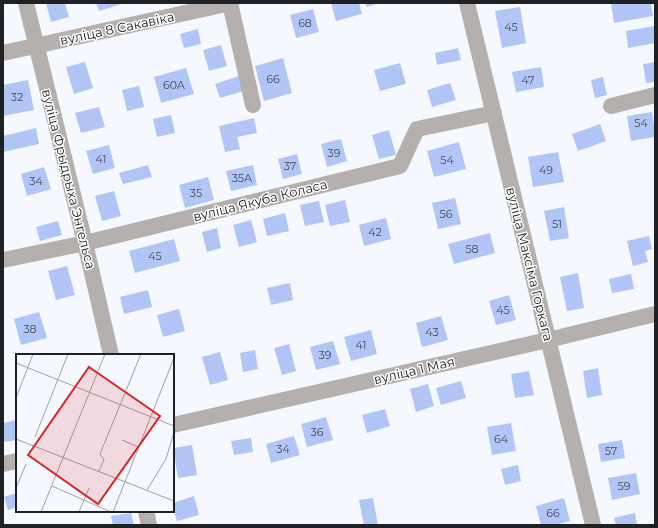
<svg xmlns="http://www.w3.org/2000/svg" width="658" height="528" viewBox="0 0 658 528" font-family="Montserrat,sans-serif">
  <rect width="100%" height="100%" fill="#f6f8ff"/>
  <path fill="#b1c5f6" d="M46,3h19l4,14 -18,5z
    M96,3h29l-26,8z
    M331,3h28l3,11 -26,7z
    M365,3h14l-12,4z
    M611,3h40l2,13 -39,7z
    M520,7l6,36 -24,5 -7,-37z
    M313,9l6,23 -23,6 -6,-23z
    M654,26l1,17 -27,5 -2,-17z
    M198,29l3,15 -17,4 -4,-14z
    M221,45l6,21 -18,5 -6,-21z
    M458,48l3,12 -24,5 -2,-12z
    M283,58l9,35 -28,8 -9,-35z
    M85,62l8,26 -19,6 -8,-27z
    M655,62v20l-9,1 -3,-19z
    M400,63l6,21 -26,7 -6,-21z
    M541,67l3,20 -28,5 -4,-20z
    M186,68l8,26 -33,9 -7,-26z
    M239,76l5,15 -24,7 -5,-14z
    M603,77l4,18 -12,3 -4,-18z
    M28,80l6,30 -31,6v-31z
    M450,83l6,17 -24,7 -5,-17z
    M139,86l5,21 -17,4 -5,-21z
    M99,107l6,20 -24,6 -6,-20z
    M652,112l3,19v6l-24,4 -4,-25z
    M171,115l4,18 -18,4 -4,-18z
    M254,118l3,15 -20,4 3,12 -15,3 -6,-26z
    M600,124l6,17 -28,10 -6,-17z
    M36,128l3,16 -36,8v-16z
    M389,130l7,25 -17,4 -7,-24z
    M341,139l6,22 -20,6 -6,-23z
    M459,142l7,27 -32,8 -7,-26z
    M109,145l6,23 -22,6 -7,-23z
    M558,152l6,30 -31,5 -5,-30z
    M297,154l5,20 -19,5 -5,-20z
    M148,165l4,12 -29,7 -4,-11z
    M253,165l4,20 -26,6 -5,-20z
    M44,167l7,22 -24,7 -6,-22z
    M208,177l6,23 -29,8 -6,-23z
    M114,191l7,25 -19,5 -7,-25z
    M455,198l6,26 -23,5 -6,-26z
    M345,200l5,22 -20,4 -5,-21z
    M319,201l5,21 -19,4 -5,-21z
    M564,207l5,31 -19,3 -6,-30z
    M285,213l4,18 -22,5 -4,-17z
    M386,218l5,21 -27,7 -5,-21z
    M251,220l6,22 -18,5 -6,-22z
    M58,221l4,14 -22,6 -4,-14z
    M217,228l4,20 -14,4 -5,-20z
    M490,233l5,20 -41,11 -6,-20z
    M649,236l3,13 -7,2 3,11 -15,4 -6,-25z
    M174,239l6,22 -45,12 -6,-22z
    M67,266l8,29 -19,5 -8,-29z
    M578,273l6,35 -17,3 -7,-34z
    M631,274l3,15 -22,4 -3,-14z
    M290,283l3,17 -22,5 -4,-17z
    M148,290l4,17 -28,7 -4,-17z
    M509,295l7,25 -20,5 -7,-24z
    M179,309l6,22 -22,6 -6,-22z
    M39,312l8,26 -26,7 -7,-26z
    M441,316l7,24 -26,7 -6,-24z
    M371,330l6,24 -26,7 -7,-24z
    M333,341l7,23 -24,6 -6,-23z
    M289,344l7,27 -14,4 -8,-27z
    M255,350l3,19 -15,3 -3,-19z
    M220,352l8,28 -18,5 -8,-28z
    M598,368l4,27 -15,3 -4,-27z
    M529,371l5,24 -19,3 -4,-24z
    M461,381l5,17 -25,7 -5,-17z
    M428,384l6,22 -18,6 -6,-23z
    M385,409l5,17 -23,7 -5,-18z
    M326,417l7,23 -26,7 -6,-23z
    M17,420v20l-14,2v-19z
    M511,423l5,28 -24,4 -5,-28z
    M294,436l6,19 -29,8 -5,-19z
    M251,438l2,14 -19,3 -3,-14z
    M622,440l3,18 -24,4 -3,-18z
    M192,445l5,30 -19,3 -5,-30z
    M518,465l3,16 -16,4 -4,-16z
    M636,473l4,21 -28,6 -4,-22z
    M17,493v14l-9,3 -4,-13z
    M194,496l5,19 -22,6 -4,-14v-4z
    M373,498l5,27h-14l-5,-25z
    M564,498l6,23 -15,4h-14l-5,-19z
    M131,513l3,12h-21l-2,-9z
    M635,513l2,12h-21l-2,-7z"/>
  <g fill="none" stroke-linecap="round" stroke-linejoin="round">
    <path stroke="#b5b0ae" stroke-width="16" d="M26,3l59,240 26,112
      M230,3l23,102
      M467,3l126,522
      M3,53l228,-50
      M611,106l44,-11
      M3,260l82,-17 315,-77 17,-37 77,-16
      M173,425l375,-85 107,-26
      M3,464l14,-3
      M146,511l3,14"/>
  </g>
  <g text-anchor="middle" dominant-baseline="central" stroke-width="3" stroke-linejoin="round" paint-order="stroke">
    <g font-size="11" fill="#444a59">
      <text x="305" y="23">68</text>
      <text x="511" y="27">45</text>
      <text x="273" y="79">66</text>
      <text x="528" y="80">47</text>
      <text x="174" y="85">60А</text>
      <text x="17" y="97">32</text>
      <text x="641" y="123">54</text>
      <text x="334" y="153">39</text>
      <text x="101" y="159">41</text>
      <text x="447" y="160">54</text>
      <text x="290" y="166">37</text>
      <text x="546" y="170">49</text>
      <text x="242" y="178">35А</text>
      <text x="36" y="181">34</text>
      <text x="196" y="193">35</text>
      <text x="446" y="214">56</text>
      <text x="557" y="224">51</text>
      <text x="375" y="232">42</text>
      <text x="472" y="249">58</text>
      <text x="155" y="256">45</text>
      <text x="503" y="310">45</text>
      <text x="30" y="329">38</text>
      <text x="432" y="332">43</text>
      <text x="361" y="345">41</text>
      <text x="325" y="355">39</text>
      <text x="317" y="432">36</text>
      <text x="501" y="439">64</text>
      <text x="283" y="449">34</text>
      <text x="611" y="451">57</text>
      <text x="624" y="486">59</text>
      <text x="553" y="513">66</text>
    </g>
    <g font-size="13" fill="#202125" stroke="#fff">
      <text transform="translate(117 28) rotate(-12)">вуліца 8 Сакавіка</text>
      <text transform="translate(69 179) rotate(76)">вуліца Фрыдрыха Энгельса</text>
      <text transform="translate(260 200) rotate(-14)">вуліца Якуба Коласа</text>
      <text transform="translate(530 264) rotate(76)">вуліца Максіма Горкага</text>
      <text transform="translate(414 370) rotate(-13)">вуліца 1 Мая</text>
    </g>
  </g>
  <g transform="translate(16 354)">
    <rect width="158" height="158" fill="#f6f8ff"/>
    <path fill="none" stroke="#a0a2a8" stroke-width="1" d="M0,9l158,63M0,44l17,-44M19,83l33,-83M0,85l158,62M106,86l16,7M83,117l5,-11 -4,-6 41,-100M36,132l59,26M0,134l10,-24M131,136l19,-31 8,-27M25,158l64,-158M63,158l10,-24M97,158l61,-154"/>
    <path fill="#d62828" fill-opacity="0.15" stroke="#d62828" stroke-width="2" d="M73,13l71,49 -62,88 -70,-49z"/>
    <rect width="158" height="158" fill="none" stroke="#202125" stroke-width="2"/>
  </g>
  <rect width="658" height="528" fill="none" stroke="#202125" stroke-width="8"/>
</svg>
